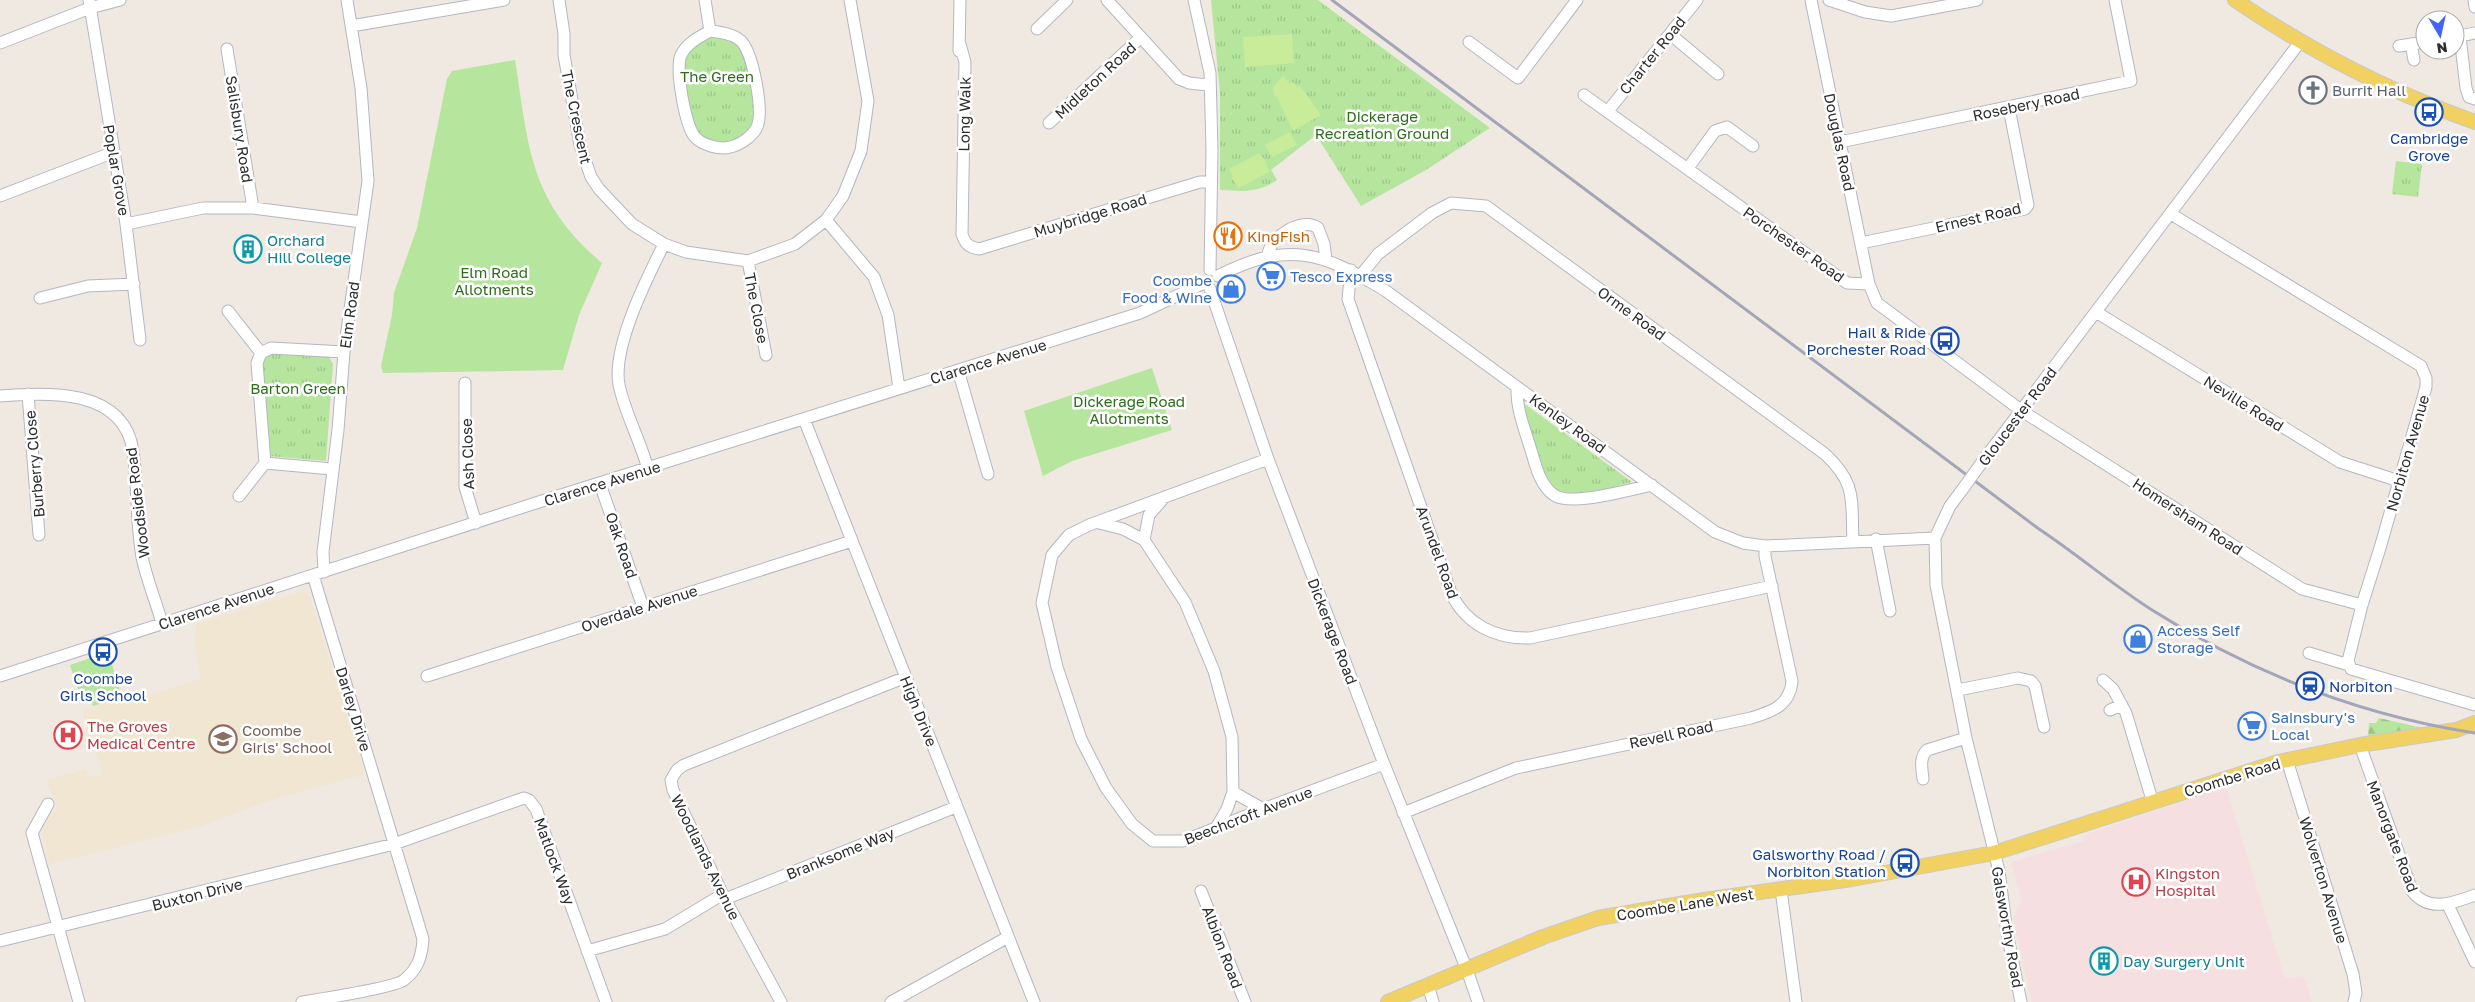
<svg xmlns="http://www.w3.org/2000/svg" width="2475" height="1002" viewBox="0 0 2475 1002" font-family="'Golos Text',sans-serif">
  <defs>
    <pattern id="forest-firs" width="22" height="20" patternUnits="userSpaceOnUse" patternTransform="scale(1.25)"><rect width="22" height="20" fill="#b6e59e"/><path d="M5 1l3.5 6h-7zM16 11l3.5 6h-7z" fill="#9dc588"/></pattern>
    <pattern id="park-tufts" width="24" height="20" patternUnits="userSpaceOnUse" patternTransform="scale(1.25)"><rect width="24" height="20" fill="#b6e59e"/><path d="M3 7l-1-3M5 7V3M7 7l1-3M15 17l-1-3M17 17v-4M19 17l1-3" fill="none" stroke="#9dc588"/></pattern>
  </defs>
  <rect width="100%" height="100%" fill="#efe9e1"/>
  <path fill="#f0e6d1" d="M304,591l6,6 55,177 -97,27 -67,25 -151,38 -8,-32 3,-10 12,-14 -10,-28 38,-11 6,8 12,-2 -21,-65 11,-4 -2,-6 -8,3 -13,-38 38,-13 16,51 77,-24 -6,-31 1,-24z"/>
  <path fill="#f5dfe0" d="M2226,787l59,192 19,-3 8,26h-280l-16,-71 -2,-16 8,-14 -11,-39 73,-21v-6z"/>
  <path fill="#b6e59e" d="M515,60c14,88 14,141 87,203l-23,52 -16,55 -180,3 -2,-7 11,-51 2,-22 23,-65 30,-149 5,-8z
    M1152,368l20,62 -100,31 -29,15 -19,-65z
    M108,652l14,45 -29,9 -2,-6 -8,3 -13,-38z"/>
  <path fill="url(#forest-firs)" d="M2379,718l48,11 -59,8 1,-14h7z"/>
  <path fill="url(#park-tufts)" d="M1211,0h107l172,128 -64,42 -65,36 -45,-71 -45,35 6,10c-21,14 -33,11 -57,10v-97z
    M710,31l31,10 10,19 6,68 -28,20 -34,-11 -16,-64 12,-31z
    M2396,161l26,3 -4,33 -26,-3z
    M271,351l58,6 4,7 -7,97 -57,-5 -8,-91 2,-10z
    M1522,402l110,80 -44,12 -32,-2c-20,-25 -25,-59 -34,-90z"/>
  <path fill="#c9ec9a" d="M1292,34l2,29 -49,4 -2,-30z
    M1283,76l7,8 3,-2 4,5 3,-1 21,29 -28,16 -16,-34 -3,-1 -1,-9z
    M1290,132l7,13 -25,12 -7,-12z
    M1259,153l6,7 4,12 -30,16 -8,-11 2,-1 -4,-7z"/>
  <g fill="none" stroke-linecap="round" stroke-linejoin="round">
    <g stroke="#b4b7c1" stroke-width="13">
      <path id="minor" d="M89,0l37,224 14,116
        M559,0l5,34v21l16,90 11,32 8,12 33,35 32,20 22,8 62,9 47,-17 31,-24 17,-24 18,-45 7,-50 -18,-101
        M705,0l5,31
        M1107,0l72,79 10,4 19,2
        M1194,0l16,73 2,78 -2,119
        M1811,0l58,284 8,19 145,108 280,178 60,16
        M1829,0l36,12 26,4 86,-16
        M2474,0l1,7
        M351,26l153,-26
        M1037,29l30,-29
        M710,31c10,1 25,3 32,11 11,13 22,69 15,85 -4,9 -17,18 -27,20 -10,3 -28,-2 -35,-10 -10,-11 -20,-69 -14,-82 6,-12 18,-18 29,-24z
        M1670,34l48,40
        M2455,37l20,-4
        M2460,37l6,51 3,9 6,2
        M1469,42l49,36 59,-78
        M0,43l90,-35 30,-8
        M960,44l5,18 -3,172c3,10 7,13 17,15l221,-67h10
        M2411,44l3,16
        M2399,46l26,-4
        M227,49l26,159
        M959,51l1,-51
        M1584,95l263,188 22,1
        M1608,111l89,-111
        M1049,123l92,-86
        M1840,142l291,-61 -16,-81
        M1688,168l27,-37 12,-4 26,19
        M0,196l114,-44
        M2171,214l250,152 5,12v9l-46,161 -18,57 -14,56 3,8 124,36
        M826,220l48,57 14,38 11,73
        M126,224l77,-16h50l109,14
        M1861,243l164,-34 3,-4 -19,-97
        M1268,255c1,-17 34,-39 50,-27l6,16 2,16
        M748,261l18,94
        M1351,270l-3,29 103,294c15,32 45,46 79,45l242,-52
        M1361,275l17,-21 54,-41 19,-10 35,3 339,248c32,30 26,45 28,86
        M1218,276c70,-36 104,-24 168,15l329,241 28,11 22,3 170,-8
        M1210,289l58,170 116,305 83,206 11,32
        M40,298l48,-12 46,-2
        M228,311l33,42
        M2096,312l244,150 59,19
        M958,370l30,104
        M465,383v104l11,36
        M1517,387c-1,21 7,40 13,60 5,15 9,38 24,48 17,12 77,-6 98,-10
        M28,394l11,141
        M0,396c47,-4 124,-8 133,55 5,35 3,72 9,106 5,23 14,45 20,66
        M804,419l230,583
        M1985,458l315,-416
        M1268,459l-179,66 -20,10 -17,20 -10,48 15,64 24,72 25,49 26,36 21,17h30l80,-32 121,-45
        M265,463l67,6
        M648,469c-8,-29 -23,-56 -29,-84 -7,-38 28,-107 45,-141
        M600,484l43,123
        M1962,490l-12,16 -15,32 1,47 30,153 33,133 8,62 14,69
        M239,496l26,-33 -8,-100 4,-10 10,-5 73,4
        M1099,523l24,6 21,11 41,62 29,69 18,66 1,55 30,17
        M1876,539l14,72
        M1144,540l5,-25 13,-15
        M324,572l-1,-20 15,-122 6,-78 24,-171 -7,-93 -14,-88
        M2309,653l40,12
        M0,676l542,-175 598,-188 62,-29
        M427,676l425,-135
        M2103,680l10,9 13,24 27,90
        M1958,690l60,-12 13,3 4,5 9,41
        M2110,710l12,-5
        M2360,745l52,146c17,22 41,12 63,4
        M2287,760l66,214 3,19 -2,9
        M1923,779c-1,-10 -4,-21 4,-29l39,-12
        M48,804l-16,29 47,169
        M1403,813l113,-45 235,-50c20,-6 39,-12 41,-37l-27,-125v-10
        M1216,828l11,-19 6,-17
        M1781,890l15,112
        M1201,891l44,111
        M725,899l231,-92
        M2448,905l27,57
        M0,941l394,-97 130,-46 5,2 7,9 70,193
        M587,951l78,-22 58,-35
        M1428,985l5,17
        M302,1002c18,-3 92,-14 102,-22 14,-11 18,-24 19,-41l-110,-364
        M781,1002l-56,-103 -52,-109 -2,-10 6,-10 7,-5 222,-88
        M891,1002l117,-65"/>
    </g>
    <g stroke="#c9c9c9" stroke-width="16">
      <path id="major" d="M2235,0c75,51 154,92 240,122
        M1388,1002l155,-65 55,-19 106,-18 148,-21 142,-26 284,-91 82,-17 96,-15 19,-7"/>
    </g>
    <use href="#minor" stroke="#fff" stroke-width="11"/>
    <use href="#major" stroke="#f2d163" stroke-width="14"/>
    <path stroke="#a3a6b8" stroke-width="3" d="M1332,0l707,529c39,26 74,56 113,81 98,62 208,105 323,123"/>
    <g stroke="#b4b7c1" stroke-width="13" stroke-linecap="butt">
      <path id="minor-bridge" d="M1962,490l23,-32"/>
    </g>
    <use href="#minor-bridge" stroke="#fff" stroke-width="11"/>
  </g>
  <defs>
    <g id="church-ring" transform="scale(1.4375)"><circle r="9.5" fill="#fff" stroke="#6b7280" stroke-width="1.5"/><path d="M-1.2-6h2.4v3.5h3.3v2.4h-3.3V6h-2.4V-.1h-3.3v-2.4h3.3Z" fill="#6b7280"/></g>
    <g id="bus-ring" transform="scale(1.4375)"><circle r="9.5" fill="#fff" stroke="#1a4fb4" stroke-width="1.5"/><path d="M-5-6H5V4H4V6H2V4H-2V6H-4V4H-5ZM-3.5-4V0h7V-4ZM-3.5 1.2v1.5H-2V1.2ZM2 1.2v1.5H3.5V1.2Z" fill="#1a4fb4"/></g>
    <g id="restaurant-ring" transform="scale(1.4375)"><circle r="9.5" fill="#fff" stroke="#e8710a" stroke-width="1.5"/><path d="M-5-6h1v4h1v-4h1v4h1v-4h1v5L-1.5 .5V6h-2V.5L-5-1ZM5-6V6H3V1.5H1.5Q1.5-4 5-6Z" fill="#e8710a"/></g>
    <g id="building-ring" transform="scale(1.4375)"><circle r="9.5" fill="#fff" stroke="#0f9aa8" stroke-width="1.5"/><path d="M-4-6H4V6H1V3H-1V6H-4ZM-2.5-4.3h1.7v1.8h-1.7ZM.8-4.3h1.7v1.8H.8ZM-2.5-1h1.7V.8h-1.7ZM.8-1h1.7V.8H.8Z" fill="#0f9aa8"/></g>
    <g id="supermarket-ring" transform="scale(1.4375)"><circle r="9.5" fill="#fff" stroke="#3f7fe0" stroke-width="1.5"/><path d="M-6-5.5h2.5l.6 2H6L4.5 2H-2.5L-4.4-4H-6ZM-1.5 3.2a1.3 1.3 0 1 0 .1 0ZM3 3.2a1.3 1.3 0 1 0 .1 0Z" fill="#3f7fe0"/></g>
    <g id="shop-ring" transform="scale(1.4375)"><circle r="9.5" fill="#fff" stroke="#3f7fe0" stroke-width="1.5"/><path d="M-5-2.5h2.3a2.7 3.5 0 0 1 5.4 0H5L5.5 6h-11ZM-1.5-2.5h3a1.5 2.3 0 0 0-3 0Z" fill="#3f7fe0"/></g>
    <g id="station-ring" transform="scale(1.4375)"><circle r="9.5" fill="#fff" stroke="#1a4fb4" stroke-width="1.5"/><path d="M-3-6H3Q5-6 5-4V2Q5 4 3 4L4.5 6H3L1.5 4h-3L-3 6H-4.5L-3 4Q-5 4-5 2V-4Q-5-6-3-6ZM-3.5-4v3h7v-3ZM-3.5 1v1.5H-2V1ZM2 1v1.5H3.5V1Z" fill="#1a4fb4"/></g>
    <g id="hospital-ring" transform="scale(1.4375)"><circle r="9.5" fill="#fff" stroke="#e0444e" stroke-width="1.5"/><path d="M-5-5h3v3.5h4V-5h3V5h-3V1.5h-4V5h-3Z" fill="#e0444e"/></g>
    <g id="school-ring" transform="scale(1.4375)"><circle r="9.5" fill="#fff" stroke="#8d6e63" stroke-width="1.5"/><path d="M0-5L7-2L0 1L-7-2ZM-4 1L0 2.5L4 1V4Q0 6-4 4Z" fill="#8d6e63"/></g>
  </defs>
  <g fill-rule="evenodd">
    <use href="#church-ring" x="2313" y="90"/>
    <use href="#bus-ring" x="2429" y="112"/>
    <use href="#restaurant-ring" x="1228" y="236"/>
    <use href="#building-ring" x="248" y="249"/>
    <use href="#supermarket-ring" x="1271" y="276"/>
    <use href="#shop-ring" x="1231" y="289"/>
    <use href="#bus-ring" x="1945" y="341"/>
    <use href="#shop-ring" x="2138" y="639"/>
    <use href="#bus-ring" x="103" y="652"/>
    <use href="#station-ring" x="2310" y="686"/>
    <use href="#supermarket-ring" x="2252" y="726"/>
    <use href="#hospital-ring" x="68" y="735"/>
    <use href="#school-ring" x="223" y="739"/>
    <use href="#bus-ring" x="1905" y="863"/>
    <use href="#hospital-ring" x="2136" y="882"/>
    <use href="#building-ring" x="2104" y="961"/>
  </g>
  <g text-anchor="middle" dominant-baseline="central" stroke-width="5" stroke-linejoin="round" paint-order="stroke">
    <g font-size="15" fill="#2e2e2e" stroke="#fff">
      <text transform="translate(1652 55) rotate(-51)">Charter Road</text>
      <text transform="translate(1095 80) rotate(-43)">Midleton Road</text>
      <text transform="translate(2026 104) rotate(-12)">Rosebery Road</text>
      <text transform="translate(964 114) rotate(-89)">Long Walk</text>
      <text transform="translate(577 117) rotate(78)">The Crescent</text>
      <text transform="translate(240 129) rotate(81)">Salisbury Road</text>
      <text transform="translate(1840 142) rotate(78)">Douglas Road</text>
      <text transform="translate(117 170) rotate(80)">Poplar Grove</text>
      <text transform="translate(1090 215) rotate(-17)">Muybridge Road</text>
      <text transform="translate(1978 217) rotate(-13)">Ernest Road</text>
      <text transform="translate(1794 244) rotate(35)">Porchester Road</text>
      <text transform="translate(757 308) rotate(79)">The Close</text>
      <text transform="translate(1632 313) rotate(36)">Orme Road</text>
      <text transform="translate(349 315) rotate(-82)">Elm Road</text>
      <text transform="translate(988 361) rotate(-17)">Clarence Avenue</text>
      <text transform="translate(2244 403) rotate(32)">Neville Road</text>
      <text transform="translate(2017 416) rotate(-53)">Gloucester Road</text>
      <text transform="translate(1568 423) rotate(36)">Kenley Road</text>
      <text transform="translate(2407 453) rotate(-74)">Norbiton Avenue</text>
      <text transform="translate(467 454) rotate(-92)">Ash Close</text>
      <text transform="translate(34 464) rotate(-95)">Burberry Close</text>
      <text transform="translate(602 483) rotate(-17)">Clarence Avenue</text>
      <text transform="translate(137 503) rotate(-97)">Woodside Road</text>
      <text transform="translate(2188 516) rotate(33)">Homersham Road</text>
      <text transform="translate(622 545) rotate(71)">Oak Road</text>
      <text transform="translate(1438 552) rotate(70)">Arundel Road</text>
      <text transform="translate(216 606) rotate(-18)">Clarence Avenue</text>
      <text transform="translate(639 608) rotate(-18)">Overdale Avenue</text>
      <text transform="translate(1333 631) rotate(69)">Dickerage Road</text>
      <text transform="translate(354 709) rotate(73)">Darley Drive</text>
      <text transform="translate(919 711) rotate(68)">High Drive</text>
      <text transform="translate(1671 734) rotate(-12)">Revell Road</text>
      <text transform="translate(2232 777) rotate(-17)">Coombe Road</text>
      <text transform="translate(1248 815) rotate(-21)">Beechcroft Avenue</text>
      <text transform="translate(2393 836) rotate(69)">Manorgate Road</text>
      <text transform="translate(840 853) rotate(-22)">Branksome Way</text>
      <text transform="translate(706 857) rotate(64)">Woodlands Avenue</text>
      <text transform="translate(555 861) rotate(70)">Matlock Way</text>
      <text transform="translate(2324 880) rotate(73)">Wolverton Avenue</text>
      <text transform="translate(197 894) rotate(-14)">Buxton Drive</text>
      <text transform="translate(1685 904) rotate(-9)">Coombe Lane West</text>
      <text transform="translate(2008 927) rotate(80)">Galsworthy Road</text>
      <text transform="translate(1223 947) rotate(69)">Albion Road</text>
    </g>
    <g font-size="15" fill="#2c6e1b" stroke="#fff">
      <text x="717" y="76">The Green</text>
      <text x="1382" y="116">Dickerage<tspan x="1382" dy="17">Recreation Ground</tspan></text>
      <text x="494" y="272">Elm Road<tspan x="494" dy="17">Allotments</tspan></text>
      <text x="298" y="388">Barton Green</text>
      <text x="1129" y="401">Dickerage Road<tspan x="1129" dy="17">Allotments</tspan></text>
    </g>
    <g font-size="15" fill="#5b616d" stroke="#fff" text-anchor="start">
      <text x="2332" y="90">Burrit Hall</text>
    </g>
    <g font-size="15" fill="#164399" stroke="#fff">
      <text x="2429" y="138">Cambridge<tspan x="2429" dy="17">Grove</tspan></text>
      <text x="1926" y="332" text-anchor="end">Hail &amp; Ride<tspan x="1926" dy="17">Porchester Road</tspan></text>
      <text x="103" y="678">Coombe<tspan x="103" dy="17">Girls School</tspan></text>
      <text x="2329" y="686" text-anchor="start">Norbiton</text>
      <text x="1886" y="854" text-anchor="end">Galsworthy Road /<tspan x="1886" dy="17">Norbiton Station</tspan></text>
    </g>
    <g font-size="15" fill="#c56008" stroke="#fff" text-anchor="start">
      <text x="1247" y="236">KingFish</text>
    </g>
    <g font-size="15" fill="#0d838f" stroke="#fff" text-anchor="start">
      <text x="267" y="240">Orchard<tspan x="267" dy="17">Hill College</tspan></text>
      <text x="2123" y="961">Day Surgery Unit</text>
    </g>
    <g font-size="15" fill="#366cbe" stroke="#fff" text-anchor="start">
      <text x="1290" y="276">Tesco Express</text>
      <text x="1212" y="280" text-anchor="end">Coombe<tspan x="1212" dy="17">Food &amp; Wine</tspan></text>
      <text x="2157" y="630">Access Self<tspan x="2157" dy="17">Storage</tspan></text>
      <text x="2271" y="717">Sainsbury's<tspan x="2271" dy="17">Local</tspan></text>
    </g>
    <g font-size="15" fill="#be3a42" stroke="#fff" text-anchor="start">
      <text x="87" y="726">The Groves<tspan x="87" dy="17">Medical Centre</tspan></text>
      <text x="2155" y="873">Kingston<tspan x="2155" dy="17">Hospital</tspan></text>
    </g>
    <g font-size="15" fill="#785e54" stroke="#fff" text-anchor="start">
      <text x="242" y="730">Coombe<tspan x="242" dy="17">Girls' School</tspan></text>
    </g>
  </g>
  <g transform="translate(2440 35) rotate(171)"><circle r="24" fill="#ffffff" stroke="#ababab"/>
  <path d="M0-4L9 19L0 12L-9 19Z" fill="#4264fb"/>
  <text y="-8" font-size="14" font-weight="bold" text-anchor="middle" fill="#2e2e2e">N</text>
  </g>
</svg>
